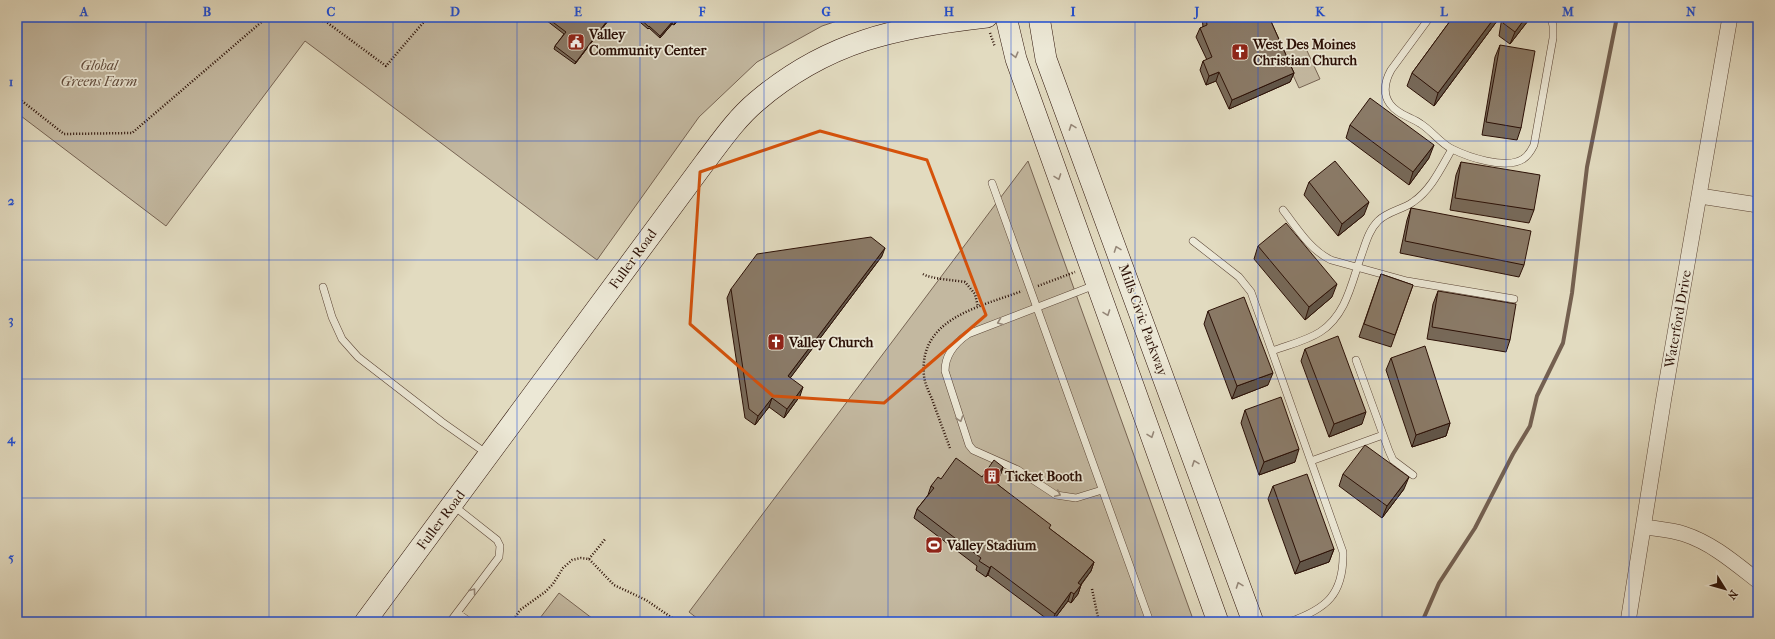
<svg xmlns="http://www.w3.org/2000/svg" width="1775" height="639" viewBox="0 0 1775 639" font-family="'IM FELL French Canon',serif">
  <rect width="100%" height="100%" fill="#e2dbc0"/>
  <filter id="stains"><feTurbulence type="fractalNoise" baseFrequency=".005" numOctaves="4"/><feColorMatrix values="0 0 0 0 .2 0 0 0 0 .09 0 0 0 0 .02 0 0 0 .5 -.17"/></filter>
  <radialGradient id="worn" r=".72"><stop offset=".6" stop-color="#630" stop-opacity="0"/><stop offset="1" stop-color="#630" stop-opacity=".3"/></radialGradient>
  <path fill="#c3b8a0" stroke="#776453" d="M17,17h832l-27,9 -65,36 -58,55 -102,143 -292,-219 -139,185 -149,-113z
    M1303,42l17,37 -21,9 -17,-37z
    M1028,161l166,461h-492l-13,-10z
    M559,593l38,29h-60z"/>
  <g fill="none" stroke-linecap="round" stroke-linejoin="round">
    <path stroke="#746050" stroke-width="4" d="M1422,622l17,-39 36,-55 38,-74 17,-28 7,-30 26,-53 9,-50 15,-126 30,-150"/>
    <g stroke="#594334" stroke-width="8">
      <path id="lane" d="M1430,17l-39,53c-6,11 -9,23 -1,34 8,11 21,13 31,20 11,7 19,19 31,25 16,8 54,21 71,10 5,-3 8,-8 11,-14l19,-107v-12l-2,-9
        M992,183l158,439
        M1283,210c14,18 27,40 48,50l76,21 107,18
        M1193,241l46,36 12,15 92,260c1,43 -17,57 -54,70
        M1095,285l-127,49c-13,9 -23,20 -23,37l24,74 4,5 45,20 38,25 20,3 26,-8
        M323,287l9,30 10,22 16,18 84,65 44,31
        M1272,351c16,-6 34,-10 48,-19 25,-16 31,-46 40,-73 5,-13 8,-28 18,-38 10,-10 24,-11 35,-19 18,-12 28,-34 39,-53
        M1356,360l33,91 4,9 20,15
        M1311,461l72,-26
        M457,613l13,9
        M450,622l49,-65 1,-11 -3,-6 -43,-34"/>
    </g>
    <g stroke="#594334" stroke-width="16">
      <path id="street" d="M1700,196l58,9
        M1645,527c13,2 27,3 39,7 28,9 51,29 74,47
        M1628,622l36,-225 66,-380"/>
    </g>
    <g stroke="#2b1006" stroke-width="22">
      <path id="secondary" d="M1006,17l10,42 202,563
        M1039,17l7,42 207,563
        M365,622l340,-460c16,-21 31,-43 51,-60 71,-61 142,-75 231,-85"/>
    </g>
    <path stroke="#2b1006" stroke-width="2.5" stroke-dasharray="1 2" stroke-linecap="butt" d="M990,33l5,14
      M17,97l47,37 68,-1 133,-114 60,2 61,45 42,-49
      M923,274c8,5 31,6 42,8l10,12 3,13
      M1038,286l37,-14
      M950,448c-6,-16 -12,-32 -18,-49 -3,-7 -7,-15 -8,-23 -6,-58 56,-69 98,-85
      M589,559l17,-21
      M1092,589l7,33
      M512,622l8,-12 25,-18 8,-8 10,-16 9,-8 9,-2 8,1 25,26 32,15 32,22"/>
    <use href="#lane" stroke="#ece8d6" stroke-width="7"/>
    <use href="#street" stroke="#ece8d6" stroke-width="15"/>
    <use href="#secondary" stroke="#ece8d6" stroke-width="21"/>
  </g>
  <path fill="#776959" stroke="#2b1006" d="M542,17h69l-36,47 -21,-15 1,-3 9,-12z
    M634,17h47l-7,8 -2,-1 -12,14 -11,-10 -1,1z
    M1202,17h67l25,56 -4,9 -61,27 -13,-28 -10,4 -6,-15 3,-9 4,-1 -11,-23 4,-9 3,-1z
    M1453,17h47l-66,89 -27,-20 5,-13z
    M1502,17h29l-21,27 -11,-8z
    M1500,45l21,83 -4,12 -35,-5 13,-78z
    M1350,125l79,33 -20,27 -63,-47z
    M1461,162l73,48 -5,13 -79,-13 6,-35z
    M1309,182l55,33 -26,21 -34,-41z
    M1411,208l113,57 -5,12 -119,-24 7,-33z
    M1258,246l74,51 -27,23 -51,-61z
    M882,256l-92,122 10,18 -16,22 -15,-11 -14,18 -10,-7 -18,-120 4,-9z
    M1381,274l32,11 -22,62 -32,-10z
    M1438,291l72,49 -4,12 -79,-13 6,-35z
    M1208,311l60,74 -36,14 -28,-75z
    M1305,349l57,75 -33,13 -28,-76z
    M1391,358l59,65 -4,13 -34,11 -26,-77z
    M1245,410l50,52 -36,13 -18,-52z
    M1003,467l-3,9 -5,6 55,47 44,33 -3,9 -10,14 -3,9 -7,9 -3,-2 -16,21h-1l-63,-47 -2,2 -10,-7 1,-4 -63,-48 3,-9 11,-14 3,-9 10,-7 41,-2z
    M1343,474l61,15 -22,29 -43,-32z
    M1273,486l61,63 -5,13 -34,12 -27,-75z"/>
  <path fill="#615548" stroke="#2b1006" d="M610,17h1l-36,47 1,-2z
    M680,17h1l-7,8 1,-2z
    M1495,17h5l-66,89 4,-13z
    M1526,17h5l-21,27 5,-12z
    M673,21l-1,3 -12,14v-2z
    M1219,72l-3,9 -10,4 3,-9z
    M1294,73l-4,9 -61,27 3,-9z
    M1434,145l-5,13 -20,27 4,-13z
    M1369,202l-5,13 -26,21 4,-12z
    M885,248l-3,8 -97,129 3,-9z
    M1337,284l-5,13 -27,23 4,-13z
    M1273,373l-5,12 -36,14 5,-13z
    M803,387l-3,9 -16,22 3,-9z
    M772,398l-3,9 -14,18 3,-9z
    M1366,412l-4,12 -33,13 5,-13z
    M1450,423l-4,13 -34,11 4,-12z
    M1299,449l-4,13 -36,13 5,-13z
    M1003,467l-3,9 -11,14 4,-9z
    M1409,477l-5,12 -22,29 5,-12z
    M1334,549l-5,13 -34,12 5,-12z
    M1094,562l-3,9 -16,21 3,-9z
    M991,566l-3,9 -2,2 4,-9z
    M1081,585l-3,9 -7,9 3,-9z
    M1071,592l-3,9 -16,21 3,-8z"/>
  <path fill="#8a7a67" stroke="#2b1006" d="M546,17h64l-34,45 -21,-16 11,-14z
    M638,17h42l-5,6 -2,-2 -13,15 -11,-10v1z
    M1206,17h63l25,56 -62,27 -13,-28 -10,4 -6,-15 9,-4 -12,-29 7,-3z
    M1453,17h42l-57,76 -26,-20z
    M1504,17h22l-11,15 -12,-9z
    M1500,45l35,6 -14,77 -35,-6z
    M1370,98l64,47 -21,27 -63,-47z
    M1335,161l34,41 -27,22 -33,-42z
    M1461,162l79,13 -6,35 -79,-12z
    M1411,208l120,23 -7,34 -119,-24z
    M1286,223l51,61 -28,23 -51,-61z
    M871,237l14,11 -97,128 15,11 -16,22 -15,-11 -14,18 -9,-7 -18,-120 26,-35z
    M1381,274l32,11 -18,50 -31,-11z
    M1438,291l78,13 -6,36 -78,-13z
    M1244,297l29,76 -36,13 -29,-75z
    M1338,336l28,76 -32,12 -29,-75z
    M1425,346l25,77 -34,12 -25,-77z
    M1281,397l18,52 -35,13 -19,-52z
    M1365,445l44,32 -22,29 -44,-32z
    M956,458l26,19 12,-17 9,7 -10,14 58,44 -2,3 45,34 -16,21 3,2 -7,9 -3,-2 -16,22 -64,-48 -1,2 -11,-7 2,-3 -64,-49 17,-21 -3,-2 7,-9 3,2z
    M1307,474l27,75 -34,13 -27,-76z"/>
  <defs><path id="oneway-chevron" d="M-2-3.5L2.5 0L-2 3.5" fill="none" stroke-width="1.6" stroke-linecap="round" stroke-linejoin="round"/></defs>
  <g stroke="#958778">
    <use href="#oneway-chevron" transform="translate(1015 55) rotate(75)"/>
    <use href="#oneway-chevron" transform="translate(1072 127) rotate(-110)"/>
    <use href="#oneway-chevron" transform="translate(1058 177) rotate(70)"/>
    <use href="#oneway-chevron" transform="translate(1117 249) rotate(-110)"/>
    <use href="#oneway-chevron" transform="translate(1107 313) rotate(70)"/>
    <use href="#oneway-chevron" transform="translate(1000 322) rotate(159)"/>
    <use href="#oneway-chevron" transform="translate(960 419) rotate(71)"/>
    <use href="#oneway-chevron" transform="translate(1151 435) rotate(70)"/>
    <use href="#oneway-chevron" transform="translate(1195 463) rotate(-110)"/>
    <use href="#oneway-chevron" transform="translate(1058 494) rotate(25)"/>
    <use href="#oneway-chevron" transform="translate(1239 585) rotate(-110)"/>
    <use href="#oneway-chevron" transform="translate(473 591) rotate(-53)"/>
  </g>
  <path fill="none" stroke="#d5520b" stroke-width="3" stroke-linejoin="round" d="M820,131l107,29 59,155 -102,88 -111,-7 -83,-72 10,-152z"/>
  <path fill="none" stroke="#1d4ed8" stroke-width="1" stroke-opacity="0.55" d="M146,17v605M269,17v605M393,17v605M517,17v605M640,17v605M764,17v605M888,17v605M1011,17v605M1135,17v605M1258,17v605M1382,17v605M1506,17v605M1629,17v605M17,141h1741M17,260h1741M17,379h1741M17,498h1741"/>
  <defs>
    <g id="civic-square" transform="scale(0.9)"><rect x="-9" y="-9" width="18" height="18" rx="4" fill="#8f2418" stroke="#ece8d6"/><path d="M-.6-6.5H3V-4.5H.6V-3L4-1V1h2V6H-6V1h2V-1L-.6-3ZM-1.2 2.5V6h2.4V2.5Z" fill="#fff"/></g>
    <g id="church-square" transform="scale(0.9)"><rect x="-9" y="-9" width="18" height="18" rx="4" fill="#8f2418" stroke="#ece8d6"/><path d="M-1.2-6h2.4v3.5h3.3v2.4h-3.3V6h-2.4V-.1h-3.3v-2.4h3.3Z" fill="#fff"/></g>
    <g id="building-square" transform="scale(0.9)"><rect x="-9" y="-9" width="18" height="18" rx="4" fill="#8f2418" stroke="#ece8d6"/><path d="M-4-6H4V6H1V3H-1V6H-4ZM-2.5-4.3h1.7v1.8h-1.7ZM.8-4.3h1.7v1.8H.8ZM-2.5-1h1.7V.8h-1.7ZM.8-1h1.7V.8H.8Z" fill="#fff"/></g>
    <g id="stadium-square" transform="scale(0.9)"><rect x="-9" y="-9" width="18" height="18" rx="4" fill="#8f2418" stroke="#ece8d6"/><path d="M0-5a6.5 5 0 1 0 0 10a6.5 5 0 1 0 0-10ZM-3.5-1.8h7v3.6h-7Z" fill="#fff"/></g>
  </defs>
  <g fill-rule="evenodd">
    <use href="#civic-square" x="576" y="42"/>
    <use href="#church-square" x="1240" y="52"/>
    <use href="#church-square" x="776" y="342"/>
    <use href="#building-square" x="992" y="476"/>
    <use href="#stadium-square" x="934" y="545"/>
  </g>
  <g text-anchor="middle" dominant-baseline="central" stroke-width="3.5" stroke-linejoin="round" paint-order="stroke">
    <g font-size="14" font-weight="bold" fill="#2b1006" stroke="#ece8d6" text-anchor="start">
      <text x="589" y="34">Valley<tspan x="589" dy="16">Community Center</tspan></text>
      <text x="1253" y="44">West Des Moines<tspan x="1253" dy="16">Christian Church</tspan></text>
      <text x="789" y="342">Valley Church</text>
      <text x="1005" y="476">Ticket Booth</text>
      <text x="947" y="545">Valley Stadium</text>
    </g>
    <g font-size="14" font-style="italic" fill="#604b3c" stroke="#ece8d6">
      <text x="99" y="65">Global<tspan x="99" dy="16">Greens Farm</tspan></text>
    </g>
    <g font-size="14" fill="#2b1006" stroke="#ece8d6">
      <text transform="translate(633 259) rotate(-54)">Fuller Road</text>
      <text transform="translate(1678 319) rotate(-80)">Waterford Drive</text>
      <text transform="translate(1143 320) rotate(70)">Mills Civic Parkway</text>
      <text transform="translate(441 520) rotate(-53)">Fuller Road</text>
    </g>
  </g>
  <rect width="1775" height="639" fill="none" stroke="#e2dbc0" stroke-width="44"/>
  <g transform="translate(1725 589) rotate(127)" stroke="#ece8d6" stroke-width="3" paint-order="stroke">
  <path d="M0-3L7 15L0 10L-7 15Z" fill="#2b1006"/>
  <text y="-6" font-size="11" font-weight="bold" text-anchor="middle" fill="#2b1006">N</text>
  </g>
  <rect x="22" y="22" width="1731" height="595" fill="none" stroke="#1d4ed8" stroke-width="1.5"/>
  <g font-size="13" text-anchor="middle" font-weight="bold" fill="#1d4ed8">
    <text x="84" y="16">A</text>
    <text x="207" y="16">B</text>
    <text x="331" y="16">C</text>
    <text x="455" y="16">D</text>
    <text x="578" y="16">E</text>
    <text x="702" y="16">F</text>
    <text x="826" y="16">G</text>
    <text x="949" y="16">H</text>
    <text x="1073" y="16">I</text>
    <text x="1197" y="16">J</text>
    <text x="1320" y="16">K</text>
    <text x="1444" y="16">L</text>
    <text x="1568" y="16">M</text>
    <text x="1691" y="16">N</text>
    <text x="11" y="86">1</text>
    <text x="11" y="205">2</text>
    <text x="11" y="324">3</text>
    <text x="11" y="443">4</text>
    <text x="11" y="562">5</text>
  </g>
  <rect width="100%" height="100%" filter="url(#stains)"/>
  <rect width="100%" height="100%" fill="url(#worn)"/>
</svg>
